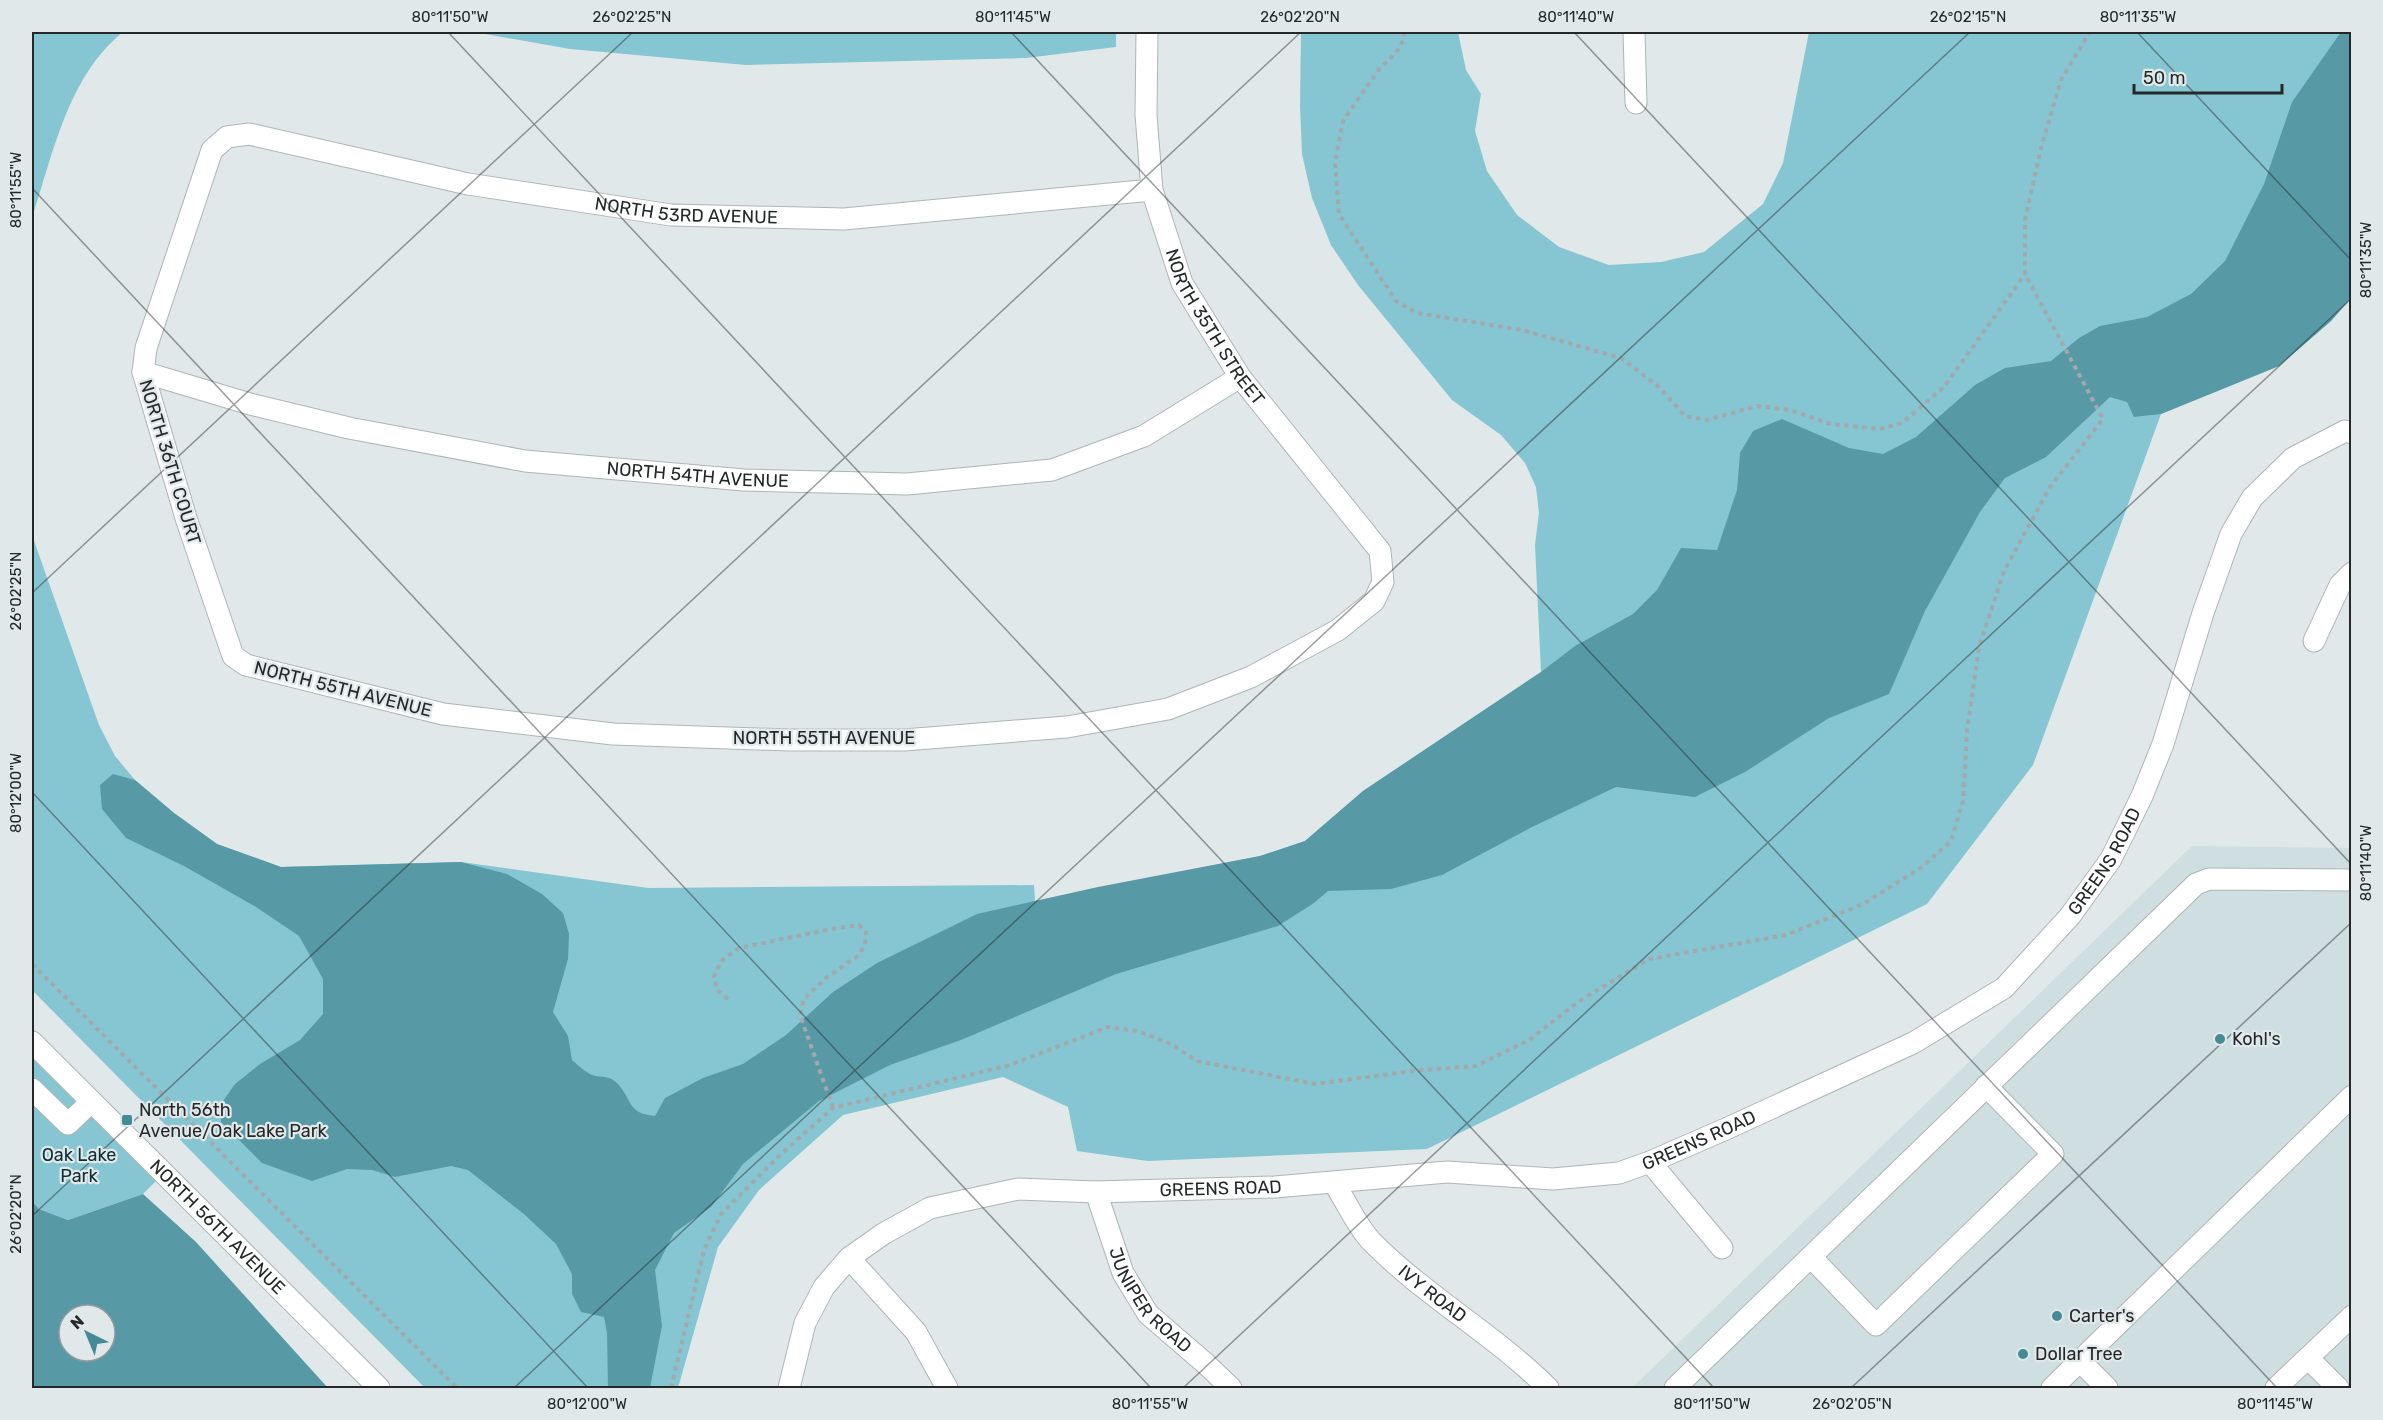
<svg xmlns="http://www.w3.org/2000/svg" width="2383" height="1420" viewBox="0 0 2383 1420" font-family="Rubik,sans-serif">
  <rect width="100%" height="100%" fill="#e0e8e9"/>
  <path fill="#cedee1" d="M2192,846l159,2v540h-719z"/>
  <path fill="#86c6d2" d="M32,32h91c-55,44 -70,122 -91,186z
    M474,32h642v15l-90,11 -280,7 -176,-16z
    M1301,32h157l8,38 15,24 -6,37 12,40 30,44 42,32 50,18 52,-3 43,-10 59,-48 20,-41 26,-131h542v266l-20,23 -52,45 -118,48 -128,351 -106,139 -500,245 -279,12 -71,-10 -9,-44 -65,-30 -160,38 -84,75 -41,57 -40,141h-253l-393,-398v-455l67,190 16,31 20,24 39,33 43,31 64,23 180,-5 187,26 386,-3 1,16 225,-45 45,-15 58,-50 178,-119 -6,-127 4,-32 -3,-26 -11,-24 -24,-28 -49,-35 -94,-115 -27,-40 -19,-47 -10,-44 -2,-47z
    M32,1052l126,127 -15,15 -75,26 -29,-11 -7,-8z"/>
  <path fill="#579aa6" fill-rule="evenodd" d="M2341,32h11l-1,266 -20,23 -52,45 -118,48 -27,3 -7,-15 -17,-5 -64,60 -41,21 -25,34 -55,99 -36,83 -60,24 -84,54 -50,25 -79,-10 -86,41 -88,47 -51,14 -63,2 -14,12 -36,23 -162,48 -155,66 -71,25 -71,36 -76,63 -32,43 -37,26 -19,37 7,56 -12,62h-42l-1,-55 -3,-16 -23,-5 -9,-18v-20l-16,-30 -31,-29 -57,-45 -17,-4 -56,11 -23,-7 -25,-1 -35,12 -50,-18 -41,-41v-18l14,-20 25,-20 40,-24 23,-26v-35l-24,-43 -43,-29 -72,-41 -58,-28 -24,-29 -2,-24 13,-11 22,6 39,33 43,31 64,23 180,-5 46,12 35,20 21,19 6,21 -1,25 -15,53 15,24 4,24c6,5 13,12 20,15 10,3 18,0 26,9 15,17 9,29 37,32l10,-18 38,-20 40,-14 43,-29 47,-43 44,-29 100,-49 121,-27 162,-31 45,-15 58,-50 178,-119 34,-26 58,-32 24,-24 24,-42 36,2 20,-60 3,-37 13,-22 29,-12 67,29 34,6 33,-17 59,-52 30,-17 46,-7 28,-23 21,-12 47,-9 44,-23 34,-33 39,-77 28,-82z
    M143,1194l53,48 132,146h-296v-187l7,8 29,11zM69,1315h36v36h-36z"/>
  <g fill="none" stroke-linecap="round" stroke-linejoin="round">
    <g stroke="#aeb5b6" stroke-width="23">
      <g id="minor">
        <path id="s1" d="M1147,32l-1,83 6,75 30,93 58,94 140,174 3,31 -9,19 -36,29 -87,47 -83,32 -101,18 -163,13h-115l-176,-6 -170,-20 -197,-49 -13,-9 -47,-138 -43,-146 3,-24 66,-198 15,-13 22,-3 219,50 203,31 173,4 308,-29"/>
        <path d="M1634,32l2,71"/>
        <path id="s2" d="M143,372l107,32 99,24 176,33 219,19 163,4 145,-14 92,-34 96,-59"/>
        <path d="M2314,641l26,-56 12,-12"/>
        <path id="s3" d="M32,1042l347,346"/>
        <path d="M32,1089l36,35 23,-22"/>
        <path d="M1650,1162l72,86"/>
        <path id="s4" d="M1334,1183c12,18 22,42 37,58 54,55 123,93 177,147"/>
        <path id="s5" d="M1096,1192l27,81 25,41 58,50 25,24"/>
        <path d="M1811,1257l65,68 177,-171 -67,-68"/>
        <path d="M849,1258l67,74 31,56"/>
        <path d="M2308,1358l30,30"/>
        <path d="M2080,1361l27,27"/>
        <path id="s6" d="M789,1388l16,-65 19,-36 25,-29 34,-24 47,-26 88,-19 78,3 179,-5 172,-15 106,7 66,-6 31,-11 78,-34 185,-85 91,-55 66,-72 41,-57 31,-63 21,-52 40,-131 28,-79 21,-36 41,-40 52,-27 7,2"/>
        <path d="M1675,1388l521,-504 13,-5 143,1"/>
        <path d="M2052,1388l300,-292"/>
        <path d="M2276,1388l76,-72"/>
      </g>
    </g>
    <path stroke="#a2a9aa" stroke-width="4" stroke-dasharray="4.5 4.5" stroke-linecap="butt" d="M1404,32v7l-8,14 -17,16 -36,52 -8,41 4,52 57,87 21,12 105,17 99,28 38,29 26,29 22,4 50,-14 33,4 41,14 49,5 22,-6 42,-36 81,-113
      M32,964l425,424
      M728,999l-11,-9 -3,-13 7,-16 18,-13 92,-19 28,-4 7,7 -1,13 -6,10 -33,23 -22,21 -4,16 33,93
      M671,1388l33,-138 17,-36 60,-60 52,-46 177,-43 98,-38 30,4 33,13 26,17 118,23 106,-14 55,-4 53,-26 49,-38 71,-43 137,-24 77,-31 59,-37 29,-26 12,-40 4,-71 12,-83 25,-76 46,-84 53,-68 -78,-145v-54l16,-72 20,-68 29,-48"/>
    <use href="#minor" stroke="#fff" stroke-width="21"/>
  </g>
  <path fill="none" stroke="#252829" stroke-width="1.5" stroke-opacity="0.45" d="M448,32l1266,1356M1011,32l1266,1356M1574,32l778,833M2137,32l215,229M32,188l1119,1200M32,593l601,-561M32,792l556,596M32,1216l1269,-1184M514,1388l1456,-1356M1183,1388l1169,-1090M1851,1388l501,-466"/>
  <g fill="#458b97" stroke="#e0e8e9" stroke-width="2">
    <circle cx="2220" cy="1039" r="6"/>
    <rect x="121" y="1114" width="12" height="12" rx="3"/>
    <circle cx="2057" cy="1316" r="6"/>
    <circle cx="2023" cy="1354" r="6"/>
  </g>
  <g text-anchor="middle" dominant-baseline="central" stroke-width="4.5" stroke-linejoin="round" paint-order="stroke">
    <g font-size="18" fill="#252829" stroke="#e0e8e9">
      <text stroke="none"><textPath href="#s1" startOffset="2841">NORTH 53RD AVENUE</textPath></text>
      <text stroke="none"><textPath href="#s1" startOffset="310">NORTH 35TH STREET</textPath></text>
      <text transform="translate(170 462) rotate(73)">NORTH 36TH COURT</text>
      <text stroke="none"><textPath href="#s2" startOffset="566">NORTH 54TH AVENUE</textPath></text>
      <text transform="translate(343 689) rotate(14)">NORTH 55TH AVENUE</text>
      <text x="824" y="738">NORTH 55TH AVENUE</text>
      <text stroke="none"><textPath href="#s6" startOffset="1524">GREENS ROAD</textPath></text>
      <text stroke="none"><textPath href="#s6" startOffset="1020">GREENS ROAD</textPath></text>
      <text stroke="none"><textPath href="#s6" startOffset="534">GREENS ROAD</textPath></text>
      <text stroke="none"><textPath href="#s3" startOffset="262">NORTH 56TH AVENUE</textPath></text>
      <text stroke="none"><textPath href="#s4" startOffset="150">IVY ROAD</textPath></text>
      <text stroke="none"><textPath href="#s5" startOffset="123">JUNIPER ROAD</textPath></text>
    </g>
    <g font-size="18" fill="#252829" stroke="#e0e8e9" text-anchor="start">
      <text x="2232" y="1039">Kohl's</text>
      <text x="139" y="1110">North 56th<tspan x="139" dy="21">Avenue/Oak Lake Park</tspan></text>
      <text x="2069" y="1316">Carter's</text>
      <text x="2035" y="1354">Dollar Tree</text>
    </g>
    <g font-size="18" fill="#0c2e34" stroke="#e0e8e9">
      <text x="79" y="1155">Oak Lake<tspan x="79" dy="21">Park</tspan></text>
    </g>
  </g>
  <rect width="2383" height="1420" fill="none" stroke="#e0e8e9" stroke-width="66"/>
  <g transform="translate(87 1333) rotate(317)"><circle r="28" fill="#e0e8e9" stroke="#959b9c" stroke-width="1.5"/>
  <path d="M0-4.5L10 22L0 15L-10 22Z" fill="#458b97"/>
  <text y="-9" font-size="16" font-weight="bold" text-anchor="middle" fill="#252829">N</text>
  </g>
  <path d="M2134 84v9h148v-9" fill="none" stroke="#252829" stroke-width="3"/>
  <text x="2143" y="84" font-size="18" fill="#252829" stroke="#e0e8e9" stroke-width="4.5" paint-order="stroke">50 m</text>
  <rect x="33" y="33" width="2317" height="1354" fill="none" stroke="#252829" stroke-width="2"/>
  <g font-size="15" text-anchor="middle" fill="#252829">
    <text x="450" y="22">80°11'50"W</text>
    <text x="632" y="22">26°02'25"N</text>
    <text x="1013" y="22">80°11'45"W</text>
    <text x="1300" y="22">26°02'20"N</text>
    <text x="1576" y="22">80°11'40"W</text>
    <text x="1968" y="22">26°02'15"N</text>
    <text x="2138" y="22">80°11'35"W</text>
    <text transform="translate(16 190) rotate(-90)" y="5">80°11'55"W</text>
    <text transform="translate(2366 260) rotate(-90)" y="5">80°11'35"W</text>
    <text transform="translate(16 591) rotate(-90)" y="5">26°02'25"N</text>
    <text transform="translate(16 793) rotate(-90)" y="5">80°12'00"W</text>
    <text transform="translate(2366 863) rotate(-90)" y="5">80°11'40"W</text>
    <text transform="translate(16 1214) rotate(-90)" y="5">26°02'20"N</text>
    <text x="587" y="1409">80°12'00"W</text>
    <text x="1150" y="1409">80°11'55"W</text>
    <text x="1712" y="1409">80°11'50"W</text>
    <text x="1852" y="1409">26°02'05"N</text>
    <text x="2275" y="1409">80°11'45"W</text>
  </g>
</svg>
